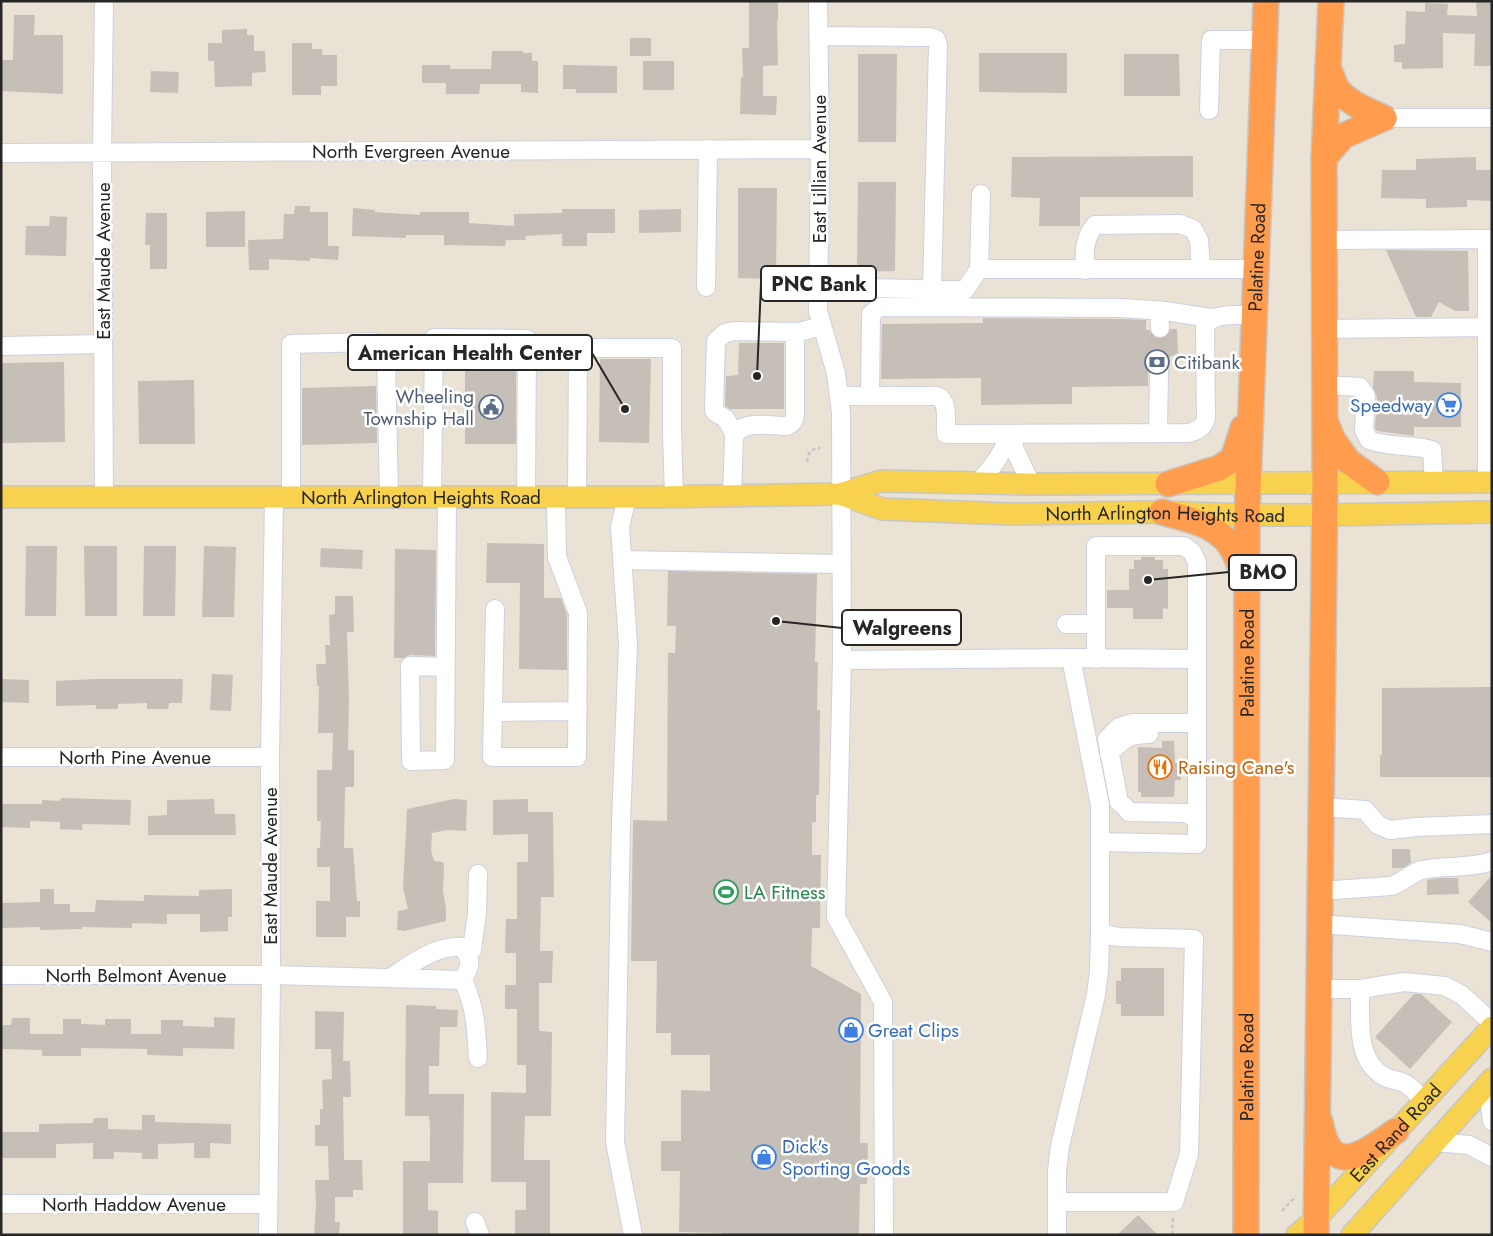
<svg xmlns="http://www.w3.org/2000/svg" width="1493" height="1236" viewBox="0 0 1493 1236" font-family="Jost,sans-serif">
  <rect width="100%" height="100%" fill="#ebe2d6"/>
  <path fill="#c5bfb7" d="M749,1h29v20h-1l1,44 -15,1v30h14l-1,19 -36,-1 1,-37h2l-1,-29h7z
    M1476,1h16v65h-18l1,-32 -32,-1v35l-41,1v-7h-8v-17l11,-1 1,-33 19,1v-9l23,1 -1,11 30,1z
    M14,15h21l-1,20h29v59l-62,-3v-31h12z
    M247,29v6h7v16h11l1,21 -14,1v13l-37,1 -1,-26h-6v-18h14v-13z
    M630,38h21v18h-21z
    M292,43h20v6h10v6h15v31h-16v9h-29z
    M492,51h31v2h9v8h6v32l-17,-1v-8h-41l-1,10h-33v-11h-24v-18h28v4h41z
    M979,53h88v40l-88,-1z
    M858,54h39l-1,88h-38z
    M1124,54h55l1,42h-56z
    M643,61h31v29h-31z
    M563,65l54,1v27h-41v-4h-13z
    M151,71l28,1 -1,21 -28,-1z
    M1193,156v41h-113v29h-41l1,-28 -29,-1 1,-40z
    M1476,157v13h16v31l-25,-1v7l-41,1v-9l-45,-1 1,-28h34v-11z
    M858,182h38l-1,89 -38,1z
    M738,188h39l-1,91 -38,-1z
    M295,206h15v6h18v34h11l-1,14 -28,-2v3l-41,-2v11h-20l-1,-30 35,-1 1,-25h10z
    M353,208l22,2v2l45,3v-3h49v11l45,3v-12l48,-1v-4h53v24h-28v13h-25v-12l-37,2 1,4h-20l-1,6 -61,-1v-10h-38v3l-54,-2z
    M681,209v23l-42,1v-23z
    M245,211v36h-39v-35z
    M146,213h21v56h-17v-24h-5z
    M50,216l17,1 -1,39 -41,-1 1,-29h23z
    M1386,250l82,1 1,60h-14l-16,-9 -8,15h-15z
    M983,318l139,1 24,1v10h4l1,4 5,4 9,-1 5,-8h7l1,24 -15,8 -9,1 -4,3 -2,5v16l-76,1v17l-91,1v-27l-100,1 1,-55 101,-1z
    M739,343h45v66h-54l-5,-3 1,-30 12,-1z
    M600,359h51l-2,84 -50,-1z
    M64,362l1,80 -64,1v-80z
    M465,370h51v74h-51z
    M1374,371h40v11l47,1v44h-47v9l-37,-5 -2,-3 2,-31 -4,-9z
    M194,380l1,64h-56l-1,-63z
    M376,386l1,57 -75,2v-57z
    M487,543l57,1v54h17l6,17v55l-48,-1 1,-86h-34z
    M26,546h31l-1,70h-31z
    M84,546h33v70h-32z
    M144,546h32l-1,70h-32z
    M204,546l32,1 -2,70h-32z
    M321,548l42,2 -1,19 -42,-2z
    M395,549l41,1 -1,106 -25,-1 -6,3h-10z
    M1141,557h14v3h8v9h5v40l-5,-1v11h-30v-11h-26v-18h22v-21h5v-9h7z
    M668,571l149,3 -2,88h3l-1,48h3l-1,85h-3v27l-4,1v32h9l-1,73h-8l-1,38 50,28 -1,149h8l-1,41h-7l-1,51h-137v-2l-43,-1 1,-61h-19v-30h20v-51l29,1v-36h-39v-22h-15l1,-72h-26l2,-141 34,1 1,-168h7l1,-27h-9z
    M335,596h18l1,36h-7l2,68 -1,50h6v37h-9l-1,61h9l4,53h3v16h-14v20h-30v-36h14v-34h-13v-19h3l1,-27h-4v-51h15l1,-37h-15l1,-47h-2l-1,-22h10l-1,-19h5l-1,-30 6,-1z
    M212,674l21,1 -2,36 -21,-1z
    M1,679l28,1v23l-28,-1z
    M95,679h88l-1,24h-13l-1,6h-21v-6l-29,1v5h-22v-4l-40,1v-25z
    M1492,687v90h-112v-22h2v-67z
    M1162,741h12l1,22h6v17h-6l-1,17h-33v-5h-3v-45l24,1z
    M61,798l70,2 -1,25 -48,-1v6l-22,-1v-7l-30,-1v7l-29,-1v-23h41v-4l18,1z
    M214,799l1,15h20l1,21h-88v-19l19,-1v-15z
    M454,799l13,1 -1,31 -19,-1 -15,3 -1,18 3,10 9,1 1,6 -1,23 3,17v13l-42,10 -7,-1 1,-19 10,-2 -5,-21 4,-79z
    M528,799v13h25l1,85h-13l-1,54h13l-1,32h-13v48l13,1 -1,84h-26l-1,31v13h26v75h-35v-25h11v-28h-35v-90l35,1v-28h-9v-56h-12v-24h11v-32h-11l1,-34h11v-57h11v-28l-35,1v-35z
    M1392,849h18l1,14 -8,5h-11z
    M1492,875v48l-24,-21z
    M1440,878h18l1,16 -32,1v-15z
    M40,889h14v15h16v8h25l1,-12 48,1v-6l55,1v-6l33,-1v28h-4v14l-28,1v-18h-33v10l-35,-1v5l-50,-1v2l-42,1v-3l-39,1v-25l39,-1z
    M1121,968h43v48h-43v-12h-5v-23h5z
    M1414,994h7l31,28 -42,47 -35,-32z
    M406,1005l30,1v3l22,1 -1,17h-17l-1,39h-10v28h35l-1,89h-35v27l10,1v24h-35v-74h27v-32l-1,-13h-24z
    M315,1011l29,1 -1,49h7l1,36h-8l1,63h18l1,30h-10v7h-18v25h5l-1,13h-25l2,-29 -1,-26h14l-1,-34h-13v-21h5v-16h3l-1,-29 10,-1 -1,-30h-16z
    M214,1017l21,1 -1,31 -51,-1v8l-36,-1v-6l-66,-1v8h-39v-6l-41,-1v-24h10l1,-7h18v16h33v-15h18v5l24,1v-6h26v15h30v-14h22v6l31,1z
    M142,1115h13v7l76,2v20l-21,-1v15h-16v-15l-36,1v15h-16v-6l-28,-1v7h-21v-16l-37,1v14h-55v-26h38v-8l54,-1 1,-5h14v11l34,1z
    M1138,1215l20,20h-41z"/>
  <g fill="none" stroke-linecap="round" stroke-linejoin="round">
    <path stroke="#c4bcb3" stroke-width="18" stroke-dasharray="18 9" stroke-linecap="butt" d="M1159,371l1,-43"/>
    <g stroke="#ccd0e1" stroke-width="20">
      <path id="minor" d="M818,1l2,148 -2,162 18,62 5,40 1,247 -6,257 47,85 1,233
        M818,36l112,1 6,2 2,6 -6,245
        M1209,110l2,-70h53
        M1384,118h108
        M1,153l819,-4
        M981,194l-2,75h277
        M1487,239v243
        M1324,240l168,-1
        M1085,270c-1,-17 -1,-32 10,-45l85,-1 13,5 6,11 2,29
        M706,287l2,-138
        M818,287l147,3 14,-21
        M1159,310l1,18
        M1324,329l168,-2
        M1,346l102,-2
        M1325,385l35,2 6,9 -2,34 5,10c20,8 43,4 63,10l2,32
        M839,396h98c13,6 8,26 9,38l242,-1c9,-2 15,-5 18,-14l-1,-92c8,-16 34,-11 50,-12
        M870,396l1,-82 9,-7 242,1 43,3 46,7
        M1158,433l1,-62
        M735,434l-10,-16 -9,-5 -2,-3 2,-69 9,-8 9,-2 65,1
        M978,483c15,-16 24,-29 32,-49l5,16 16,34
        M732,496l2,-59c8,-18 35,-11 52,-11 7,-2 8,-5 9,-12v-77l4,-5 23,-6
        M577,497l1,-149h94v83l2,66
        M627,497l-7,30 8,117 -7,179 -6,319 18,93
        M104,498l-2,-346 2,-151
        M291,498v-154l81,-2 9,4 5,9 3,143
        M432,498l2,-160 93,1 -1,159
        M622,560l219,4
        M495,609l-3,148h85l1,-144 -21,-56 -1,-60
        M1066,624h30
        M1071,658l126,1v-97l-5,-10 -8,-6h-88v113
        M842,660l229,-2 29,147v129l-1,37 -3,24 -36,151 -3,25v64
        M446,667l-36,-1 1,95 34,-1 2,-262
        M493,712l85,-1
        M1197,723h-65l-13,4 -12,12 12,63 5,4 5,6 57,1 11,7
        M1109,754c16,-16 16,-19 40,-20
        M1,757h269
        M1321,807l44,3 13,15 12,5 27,-3 75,-3
        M1100,842l97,2v-185
        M1320,891l71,-5c12,-3 19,-13 31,-16 23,-5 47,-1 70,-9
        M1319,924l141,10 32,8
        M466,953l6,-3 5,-37 1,-39
        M1,975h270l192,5c8,-15 9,-18 0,-33 -28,-2 -51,17 -73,31
        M463,980c13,29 13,47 15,78
        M1318,989h42l44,-7 41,4 17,9 30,28
        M1360,989c1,29 -6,71 25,88 6,3 13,3 19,6 7,3 14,12 20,17
        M1491,1080l-1,26 2,15
        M1435,1142l34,3 23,12
        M1057,1202h117l15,-48 5,-215 -75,-2 -19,-3
        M1,1204h266
        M475,1222l5,13
        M268,1235l3,-260 -1,-218 4,-259"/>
    </g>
    <g stroke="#c7c7c7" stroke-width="24">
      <g id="major">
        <path id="s1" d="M840,494l42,15 128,5 152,-2 85,3h77l168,-3"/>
        <path id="s2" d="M1,497h653l186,-3 41,-13 150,3 461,-2"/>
        <path id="s3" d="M1297,1235l19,-16 176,-192"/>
        <path d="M1352,1235l140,-156"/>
      </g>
    </g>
    <g stroke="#c7c7c7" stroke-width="28">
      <g id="highway">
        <path d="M1328,67c3,6 4,12 7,18 9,17 34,26 49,33"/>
        <path d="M1324,158l19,-22 41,-18"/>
        <path d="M1326,423l7,17 15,21 29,21"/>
        <path d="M1168,484l51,-16 14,-9 10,-31"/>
        <path d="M1162,512c27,8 58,12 72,40 4,8 7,17 10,25"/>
        <path d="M1320,1122c2,7 3,15 7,22 15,31 52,-2 69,-13"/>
        <path id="s4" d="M1246,1235l1,-720 19,-514"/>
        <path d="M1316,1235l9,-751 -1,-326 7,-157"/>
      </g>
    </g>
    <path stroke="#c7c7c7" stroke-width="2.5" stroke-dasharray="4 2.5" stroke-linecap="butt" d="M807,462c1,-10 4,-13 13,-14
      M1282,1211l14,-15
      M1173,1218l-1,14 2,3"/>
    <use href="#minor" stroke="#fff" stroke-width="18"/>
    <use href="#major" stroke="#f8d24e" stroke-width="21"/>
    <use href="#highway" stroke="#ff9c4d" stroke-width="25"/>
  </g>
  <defs>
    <g id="bank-ring" transform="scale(1.25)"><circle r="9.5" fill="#fff" stroke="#5c6f8a" stroke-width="1.5"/><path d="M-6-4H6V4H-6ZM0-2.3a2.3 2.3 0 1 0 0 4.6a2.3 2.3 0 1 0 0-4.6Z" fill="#5c6f8a"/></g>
    <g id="supermarket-ring" transform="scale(1.25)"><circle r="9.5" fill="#fff" stroke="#3f7fe0" stroke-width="1.5"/><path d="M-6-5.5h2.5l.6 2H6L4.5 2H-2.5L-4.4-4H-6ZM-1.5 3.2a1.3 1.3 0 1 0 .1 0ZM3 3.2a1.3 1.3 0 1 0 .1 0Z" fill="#3f7fe0"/></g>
    <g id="civic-ring" transform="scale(1.25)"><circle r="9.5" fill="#fff" stroke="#5c6f8a" stroke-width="1.5"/><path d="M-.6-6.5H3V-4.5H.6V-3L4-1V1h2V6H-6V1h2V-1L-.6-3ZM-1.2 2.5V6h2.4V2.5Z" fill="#5c6f8a"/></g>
    <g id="restaurant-ring" transform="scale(1.25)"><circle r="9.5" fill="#fff" stroke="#e8710a" stroke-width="1.5"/><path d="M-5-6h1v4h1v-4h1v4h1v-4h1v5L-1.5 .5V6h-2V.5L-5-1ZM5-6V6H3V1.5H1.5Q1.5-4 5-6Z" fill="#e8710a"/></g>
    <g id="stadium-ring" transform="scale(1.25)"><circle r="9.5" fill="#fff" stroke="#2e9e5b" stroke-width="1.5"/><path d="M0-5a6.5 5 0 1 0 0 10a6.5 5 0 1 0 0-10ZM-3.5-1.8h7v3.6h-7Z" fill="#2e9e5b"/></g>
    <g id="shop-ring" transform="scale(1.25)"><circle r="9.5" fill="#fff" stroke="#3f7fe0" stroke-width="1.5"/><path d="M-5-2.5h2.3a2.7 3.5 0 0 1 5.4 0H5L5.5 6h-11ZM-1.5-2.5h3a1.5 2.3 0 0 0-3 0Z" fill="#3f7fe0"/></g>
  </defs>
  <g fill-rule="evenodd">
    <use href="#bank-ring" x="1157" y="362"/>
    <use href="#supermarket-ring" x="1449" y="405"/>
    <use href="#civic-ring" x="491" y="407"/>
    <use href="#restaurant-ring" x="1160" y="767"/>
    <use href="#stadium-ring" x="726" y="892"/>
    <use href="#shop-ring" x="851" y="1030"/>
    <use href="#shop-ring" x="764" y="1157"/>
  </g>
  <g text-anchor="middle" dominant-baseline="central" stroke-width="5" stroke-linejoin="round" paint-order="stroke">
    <g font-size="19" fill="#262626" stroke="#fff">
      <text x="411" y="151">North Evergreen Avenue</text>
      <text transform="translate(819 169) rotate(-90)">East Lillian Avenue</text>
      <text stroke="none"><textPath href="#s4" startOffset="978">Palatine Road</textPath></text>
      <text transform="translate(103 261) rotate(-90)">East Maude Avenue</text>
      <text stroke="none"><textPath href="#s2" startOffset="420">North Arlington Heights Road</textPath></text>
      <text stroke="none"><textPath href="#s1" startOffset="328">North Arlington Heights Road</textPath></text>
      <text stroke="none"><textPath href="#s4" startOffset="572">Palatine Road</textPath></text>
      <text x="135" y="757">North Pine Avenue</text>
      <text transform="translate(270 866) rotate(-90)">East Maude Avenue</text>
      <text x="136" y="975">North Belmont Avenue</text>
      <text stroke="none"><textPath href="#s4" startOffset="168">Palatine Road</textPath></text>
      <text stroke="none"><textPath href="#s3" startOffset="142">East Rand Road</textPath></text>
      <text x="134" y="1204">North Haddow Avenue</text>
    </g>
    <g font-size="19" fill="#4e5e75" stroke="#fff" text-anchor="start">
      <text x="1174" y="362">Citibank</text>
      <text x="474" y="396" text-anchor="end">Wheeling<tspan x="474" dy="22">Township Hall</tspan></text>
    </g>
    <g font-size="19" fill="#366cbe" stroke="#fff" text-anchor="start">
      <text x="1432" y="405" text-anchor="end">Speedway</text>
      <text x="868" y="1030">Great Clips</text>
      <text x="782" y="1146">Dick's<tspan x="782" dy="22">Sporting Goods</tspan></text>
    </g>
    <g font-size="19" fill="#c56008" stroke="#fff" text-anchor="start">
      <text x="1178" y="767">Raising Cane's</text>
    </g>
    <g font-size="19" fill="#27864d" stroke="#fff" text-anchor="start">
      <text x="744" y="892">LA Fitness</text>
    </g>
  </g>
  <path fill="none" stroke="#262626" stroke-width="2" d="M757 376L761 284M625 409L592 353M1148 580L1229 572M776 621L842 628"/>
  <g fill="#262626" stroke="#fff" stroke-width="2">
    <circle cx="757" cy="376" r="5"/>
    <circle cx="625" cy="409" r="5"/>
    <circle cx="1148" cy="580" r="5"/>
    <circle cx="776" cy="621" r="5"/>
  </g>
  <g fill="#fff" stroke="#262626" stroke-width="2">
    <rect x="761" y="266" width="115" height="35" rx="5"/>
    <rect x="348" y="335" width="244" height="35" rx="5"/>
    <rect x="1229" y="555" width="67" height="35" rx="5"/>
    <rect x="842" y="610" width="119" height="35" rx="5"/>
  </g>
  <g font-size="20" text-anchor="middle" font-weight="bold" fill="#262626">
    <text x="819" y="291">PNC Bank</text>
    <text x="470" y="360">American Health Center</text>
    <text x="1263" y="579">BMO</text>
    <text x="902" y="635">Walgreens</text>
  </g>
  <rect width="1493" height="1236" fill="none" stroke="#262626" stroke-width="5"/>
</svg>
